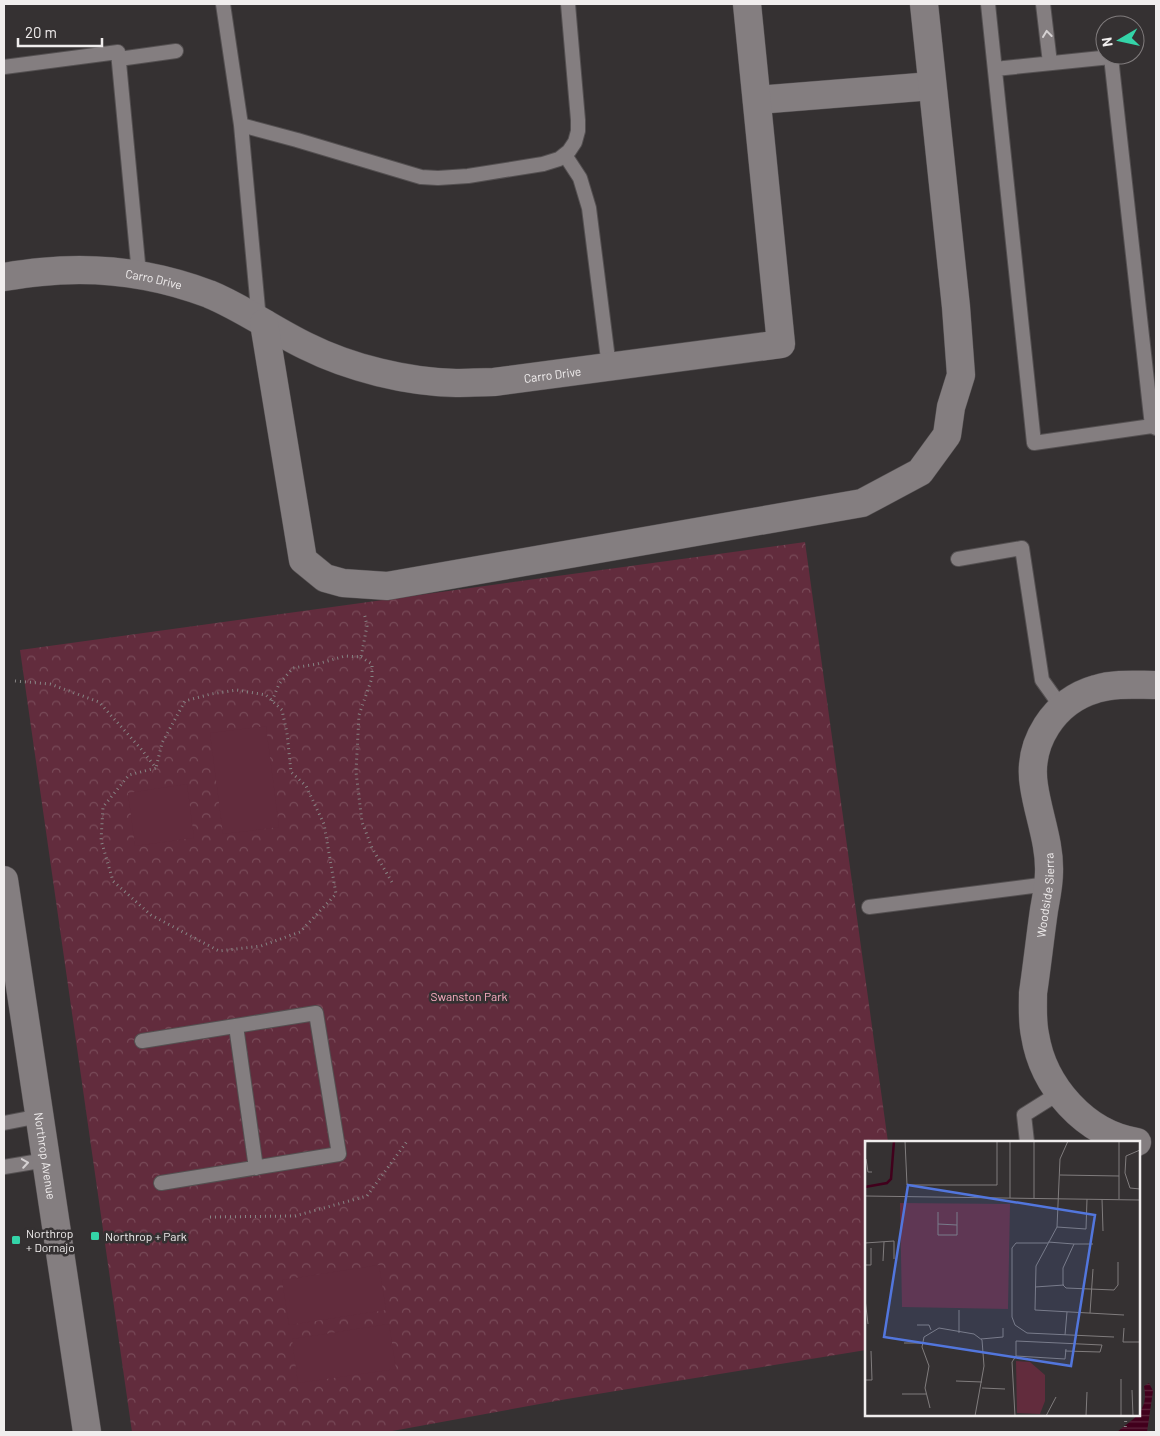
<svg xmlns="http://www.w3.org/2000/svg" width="1160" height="1436" viewBox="0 0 1160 1436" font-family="Barlow,sans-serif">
  <defs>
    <pattern id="park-crowns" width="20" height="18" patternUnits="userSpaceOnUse" patternTransform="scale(1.25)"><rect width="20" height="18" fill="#622c3d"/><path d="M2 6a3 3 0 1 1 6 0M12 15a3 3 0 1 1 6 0" fill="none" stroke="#794b59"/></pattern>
    <pattern id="water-rules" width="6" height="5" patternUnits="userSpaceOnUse" patternTransform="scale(1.25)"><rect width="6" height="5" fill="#41001c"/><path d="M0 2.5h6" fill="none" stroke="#5d263d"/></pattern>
  </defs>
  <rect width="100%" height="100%" fill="#353132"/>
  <path fill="url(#park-crowns)" d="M805,542l83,600h-22v208l-299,49 -180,33h-255l-112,-782z"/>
  <path fill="#622c3d" d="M266,726l13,101 -56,7 -13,-101z
    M187,784l7,54 -59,8 -7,-53z
    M379,1265l7,45 -97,15 -7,-45z
    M389,1324l7,45 -98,14 -6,-44z"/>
  <path fill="url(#water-rules)" d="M1149,1383l4,8 -6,41h-30c17,-14 32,-20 27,-46z"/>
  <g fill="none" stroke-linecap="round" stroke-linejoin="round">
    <g stroke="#545051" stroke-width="16">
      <path id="lane" d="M223,4l18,121
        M988,4l46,439 118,-17 4,2
        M1043,4l7,59
        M119,59l57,-8
        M4,67l114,-15 21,222
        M995,69l116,-12 41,369
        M565,155l15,23 9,30 20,159
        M259,320l-18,-195 56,15 124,37 17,1 30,-2 75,-12 16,-5 10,-8 6,-9 3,-11v-11l-10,-116
        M958,559l64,-11 20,132 20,28
        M869,907l179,-23
        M236,1026l20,142
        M142,1041l174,-28 23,141 -178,29
        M4,1123l36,-7
        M1027,1142l-3,-27 35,-22
        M4,1167l42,-7"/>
    </g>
    <g stroke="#545051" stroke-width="29">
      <g id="street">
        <path d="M757,100l175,-14"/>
        <path id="s1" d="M4,277c12,-2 25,-4 37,-5 57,-6 115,2 168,22 34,14 64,36 97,52 44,22 101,36 150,37 12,0 25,-1 38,-1l287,-38 -34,-340"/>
        <path d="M264,323l39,237 22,18 18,5 44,3 475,-83 58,-31 27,-37 4,-28 10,-32 -5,-68 -32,-303"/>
        <path id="s2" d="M1137,1142c-52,-8 -94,-56 -102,-107 -3,-14 -2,-28 -2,-42 4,-27 7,-55 11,-83 2,-12 5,-25 5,-38 1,-29 -11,-58 -15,-86 -7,-43 20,-85 62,-97 19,-6 40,-4 60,-4"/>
      </g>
    </g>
    <g stroke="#545051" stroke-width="29">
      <g id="secondary">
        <path id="s3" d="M4,880l83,552"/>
      </g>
    </g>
    <path stroke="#878484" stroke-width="3" stroke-dasharray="1 4" stroke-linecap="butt" d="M361,657l11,7v14l-13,37 -3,57 6,50 10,26 21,36
      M15,681l35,3 49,18 43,48 14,18 -27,7 -26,32 -2,33 12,41 38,34 68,36 42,-5 39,-14 36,-38 -12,-70 -18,-38 -15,-14 -4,-39 -5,-23 -16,-15 -29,-5 -26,4 -26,7 -23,42 -6,25
      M272,701l7,-17 14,-16 24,-4 28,-8 16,1 6,-31 -3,-14
      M210,1217l85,-1 72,-20 41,-56
      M1125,1432l1,-17"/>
    <use href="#lane" stroke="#847e80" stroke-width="14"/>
    <use href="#street" stroke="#847e80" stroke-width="28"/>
    <use href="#secondary" stroke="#847e80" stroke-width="28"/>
  </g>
  <defs><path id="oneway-chevron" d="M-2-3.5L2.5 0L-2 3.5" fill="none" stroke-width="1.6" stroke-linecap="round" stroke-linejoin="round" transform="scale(1.25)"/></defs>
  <g stroke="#d5d1d2">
    <use href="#oneway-chevron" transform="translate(1047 34) rotate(-97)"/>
    <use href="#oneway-chevron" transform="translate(25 1163) rotate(-9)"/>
  </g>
  <g fill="#34d4a8" stroke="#353132" stroke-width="2">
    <rect x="90" y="1231" width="10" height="10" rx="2.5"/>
    <rect x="11" y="1235" width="10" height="10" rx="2.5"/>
  </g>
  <g text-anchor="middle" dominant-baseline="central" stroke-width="5" stroke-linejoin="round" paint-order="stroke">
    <g font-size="12" fill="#f0eded" stroke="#353132">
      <text stroke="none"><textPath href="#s1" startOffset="151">Carro Drive</textPath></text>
      <text stroke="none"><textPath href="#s1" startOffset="571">Carro Drive</textPath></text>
      <text stroke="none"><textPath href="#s2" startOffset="298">Woodside Sierra</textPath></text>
      <text stroke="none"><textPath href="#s3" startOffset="279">Northrop Avenue</textPath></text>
    </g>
    <g font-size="12" fill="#feb0c5" stroke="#353132">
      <text x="469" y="996">Swanston Park</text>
    </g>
    <g font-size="12" fill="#f0eded" stroke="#353132" text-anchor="start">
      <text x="26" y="1233">Northrop<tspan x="26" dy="14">+ Dornajo</tspan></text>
      <text x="105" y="1236">Northrop + Park</text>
    </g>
  </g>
  <g transform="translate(865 1141)">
    <rect width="275" height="275" fill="#353132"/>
    <path d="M151,220l14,1 15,13v26l-5,13 -23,-1z" fill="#622c3d"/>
    <path d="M35,62l110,1 -2,105 -106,-2z" fill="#622c3d"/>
    <path fill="none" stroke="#41001c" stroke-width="2.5" d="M0,46l22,-4 4,-4 3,-38"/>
    <path fill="none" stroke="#807c7d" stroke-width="1" d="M40,0l2,44h90v-44M169,0v57M203,0l-8,18 -3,68 -21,39 -1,44 89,5M254,0v58M275,9l-14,6 -1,17 5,15 10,1M0,18l1,-18M1,18l2,13h4M195,34l59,1M0,55l275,4M145,57v-57M237,58l1,32M73,71v23h19v-23M73,83l19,1M192,86l29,2 1,-30M183,101l26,2 -11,24v17l3,3 48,2 4,-5v-23M0,102l29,-2v18M183,102h-32l-4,5v69l3,8 12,8 87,4M209,103h19M18,120l1,-19M0,124h6v-17M170,146l29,-2M0,158l3,25M225,172l3,-44M52,184h12l2,5M259,187l-1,14h17M94,192v-23M200,194l2,-23M116,198l22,-2v-9M39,202h18M151,215l49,3 1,-10M0,239h7l-1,-29M91,240l26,1M117,247l23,1M267,249l1,26M37,253h24M65,267l-5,-20 4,-22 -7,-19 2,-10 15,-9 35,6 8,6 2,26 -9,50M150,275l-3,-54 4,-6v-15l86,4 -2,7 -35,-1M181,275l10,-19M221,275l1,-24M256,275v-37"/>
    <path fill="#5276dd" fill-opacity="0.15" stroke="#5276dd" stroke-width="2.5" d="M43,44l187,30 -24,151 -187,-29z"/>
    <rect width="275" height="275" fill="none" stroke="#f0eded" stroke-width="2.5"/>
  </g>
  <rect width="1160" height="1436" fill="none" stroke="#f0eded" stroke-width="10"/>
  <g transform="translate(1120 40) rotate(261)"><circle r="24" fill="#353132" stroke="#807c7d"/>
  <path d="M0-4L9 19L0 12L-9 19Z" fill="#34d4a8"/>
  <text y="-8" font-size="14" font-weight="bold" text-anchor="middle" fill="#f0eded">N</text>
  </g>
  <path d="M18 38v8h84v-8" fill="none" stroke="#f0eded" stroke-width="2.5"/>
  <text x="25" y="38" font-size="15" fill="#f0eded" stroke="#353132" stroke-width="4" paint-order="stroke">20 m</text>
</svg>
